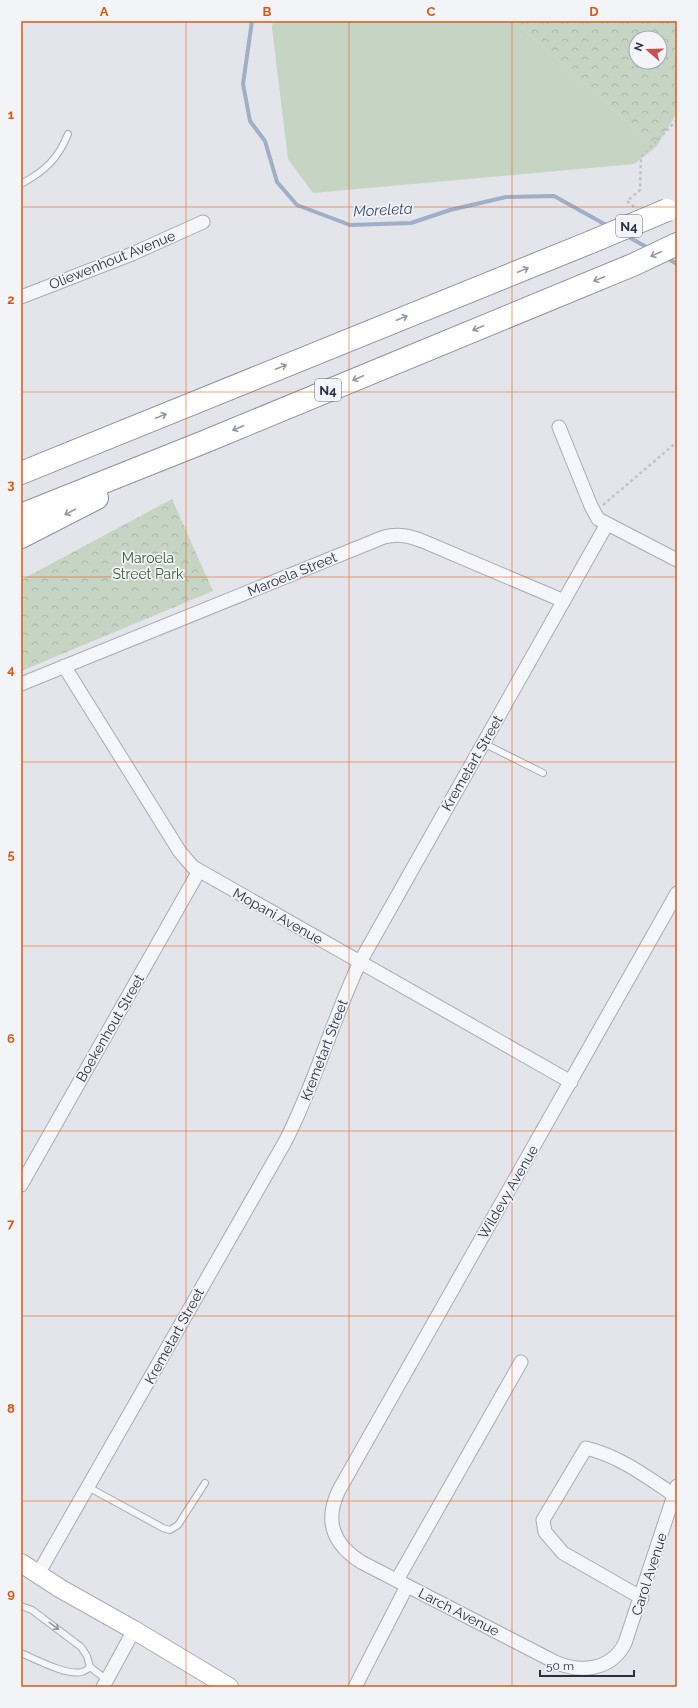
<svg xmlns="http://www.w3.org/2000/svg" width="698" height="1708" viewBox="0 0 698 1708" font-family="Raleway,sans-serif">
  <defs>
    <pattern id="forest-crowns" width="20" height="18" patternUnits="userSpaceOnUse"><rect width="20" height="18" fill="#c6d4c4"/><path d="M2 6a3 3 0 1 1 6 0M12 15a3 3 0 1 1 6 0" fill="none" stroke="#aab6aa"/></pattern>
  </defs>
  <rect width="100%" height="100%" fill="#e3e5ea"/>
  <path fill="#c6d4c4" d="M273,21h241l142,126 -22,17 -321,29 -25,-34 -16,-131z"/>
  <path fill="url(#forest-crowns)" fill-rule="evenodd" d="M514,21h163v92l-21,34zM636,38h24v24h-24z
    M172,499l41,92 -192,80v-91z"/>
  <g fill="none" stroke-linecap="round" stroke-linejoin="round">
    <path stroke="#a0aec8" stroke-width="4" d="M252,21l-9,63 7,37 15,20 12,41 20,23 53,20 61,-2 39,-13 56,-13 48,-1 54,30
      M625,235l25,14
      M665,257l12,7"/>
    <g stroke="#a8abb4" stroke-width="8">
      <path id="lane" d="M21,184c24,-13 37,-25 47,-50
        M483,743l60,30
        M88,1487l75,41 7,2 8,-5 27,-42
        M21,1606l11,4 49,37 6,9 3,11 17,13
        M21,1653c14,6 46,23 61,19 3,-1 6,-3 8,-5"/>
    </g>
    <g stroke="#a8abb4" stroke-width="15">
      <path id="street" d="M21,297l111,-43 71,-32
        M559,427l32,79 7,13 79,41
        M64,666l116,186 13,15 378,215
        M21,684l363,-147c15,-4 26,-1 41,5l139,59
        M677,893l-338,597c-15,31 -6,54 22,72l194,100c25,11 56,9 70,-19l52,-157
        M21,1185l178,-314
        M38,1574l247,-432c30,-58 47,-121 75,-180l247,-438
        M397,1580l124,-218
        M642,1598l-79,-45 -18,-21 -2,-12 43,-72c35,9 58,27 88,47
        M103,1687l31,-57
        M355,1687l52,-101"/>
    </g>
    <g stroke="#a8abb4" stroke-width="20">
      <path id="secondary" d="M21,1563l40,26 73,41 95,57"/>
    </g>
    <g stroke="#8b90a0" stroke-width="24">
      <path id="highway" d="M21,473l570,-231
        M21,515l183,-73 431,-178 42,-20
        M21,537l76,-39"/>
    </g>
    <path stroke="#c0c3c9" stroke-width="2.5" stroke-dasharray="3 3" stroke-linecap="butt" d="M634,207l-7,-6 13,-11 1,-33 36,-37
      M603,505l74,-63"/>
    <use href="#lane" stroke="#f5f6f9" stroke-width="6"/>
    <use href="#street" stroke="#f5f6f9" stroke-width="13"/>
    <use href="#secondary" stroke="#fff" stroke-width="18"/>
    <use href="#highway" stroke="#fff" stroke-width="22"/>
    <g stroke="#8b90a0" stroke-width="24" stroke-linecap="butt">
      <path id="highway-bridge" d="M591,242l76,-32"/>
    </g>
    <use href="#highway-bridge" stroke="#fff" stroke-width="22"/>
  </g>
  <defs><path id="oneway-shaft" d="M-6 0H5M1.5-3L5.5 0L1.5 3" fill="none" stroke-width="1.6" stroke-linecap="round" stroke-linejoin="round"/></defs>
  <g stroke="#9598a0">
    <use href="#oneway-shaft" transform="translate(656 254) rotate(155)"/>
    <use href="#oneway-shaft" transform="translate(523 270) rotate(-22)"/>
    <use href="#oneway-shaft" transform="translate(599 279) rotate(158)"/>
    <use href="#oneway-shaft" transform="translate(402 318) rotate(-22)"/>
    <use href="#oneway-shaft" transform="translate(478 328) rotate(157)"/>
    <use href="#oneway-shaft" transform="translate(281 367) rotate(-22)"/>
    <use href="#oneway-shaft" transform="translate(358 378) rotate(157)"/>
    <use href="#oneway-shaft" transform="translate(161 416) rotate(-22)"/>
    <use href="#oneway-shaft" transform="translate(238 428) rotate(157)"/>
    <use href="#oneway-shaft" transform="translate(70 512) rotate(152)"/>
  </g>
  <use stroke="#90949e" href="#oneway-shaft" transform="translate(54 1626) rotate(36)"/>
  <path fill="none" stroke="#df570f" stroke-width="1" stroke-opacity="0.55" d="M186,21v1666M349,21v1666M512,21v1666M21,207h656M21,392h656M21,577h656M21,762h656M21,946h656M21,1131h656M21,1316h656M21,1501h656"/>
  <g text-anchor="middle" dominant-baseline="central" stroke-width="3.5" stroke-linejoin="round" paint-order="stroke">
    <g fill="#f2f4f8" stroke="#676c79" stroke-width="1">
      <rect x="616" y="215" width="26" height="22" rx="3"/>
      <rect x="315" y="379" width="26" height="22" rx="3"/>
    </g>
    <g font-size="13" font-weight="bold" fill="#2b3142">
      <text x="629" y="226">N4</text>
      <text x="328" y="390">N4</text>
    </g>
    <g font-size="14" fill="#2b3142" stroke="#f2f4f8">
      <text transform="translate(112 260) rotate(-22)">Oliewenhout Avenue</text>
      <text transform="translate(292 574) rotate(-22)">Maroela Street</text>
      <text transform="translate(472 763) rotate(-60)">Kremetart Street</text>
      <text transform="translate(278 916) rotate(29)">Mopani Avenue</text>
      <text transform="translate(110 1028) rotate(-60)">Boekenhout Street</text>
      <text transform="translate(324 1050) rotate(-69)">Kremetart Street</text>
      <text transform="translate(508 1192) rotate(-60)">Wildevy Avenue</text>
      <text transform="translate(174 1336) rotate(-61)">Kremetart Street</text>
      <text transform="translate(649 1574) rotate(-72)">Carol Avenue</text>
      <text transform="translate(459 1612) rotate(27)">Larch Avenue</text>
    </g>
    <g font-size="14" fill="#3b5d39" stroke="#f2f4f8">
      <text x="148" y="558">Maroela<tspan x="148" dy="16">Street Park</tspan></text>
    </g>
    <g font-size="15" font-style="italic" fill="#374a74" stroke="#f2f4f8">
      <text transform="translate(383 210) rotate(-3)">Moreleta</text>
    </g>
  </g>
  <rect width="698" height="1708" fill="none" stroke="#f2f4f8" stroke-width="44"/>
  <g transform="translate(648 50) rotate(290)"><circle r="19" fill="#f2f4f8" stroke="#a2a6af"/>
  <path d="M0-3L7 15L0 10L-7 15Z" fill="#c84f51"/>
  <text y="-6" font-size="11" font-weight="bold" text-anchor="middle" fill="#2b3142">N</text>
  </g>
  <path d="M540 1670v6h94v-6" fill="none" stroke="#2b3142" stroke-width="2"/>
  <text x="546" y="1670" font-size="12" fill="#2b3142" stroke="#f2f4f8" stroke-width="3" paint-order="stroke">50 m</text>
  <rect x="22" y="22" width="654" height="1664" fill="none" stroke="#df570f" stroke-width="1.5"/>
  <g font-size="13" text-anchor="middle" font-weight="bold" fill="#df570f">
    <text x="104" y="16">A</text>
    <text x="267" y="16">B</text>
    <text x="431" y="16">C</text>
    <text x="594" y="16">D</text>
    <text x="11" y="119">1</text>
    <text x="11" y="304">2</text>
    <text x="11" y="489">3</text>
    <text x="11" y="674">4</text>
    <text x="11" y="859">5</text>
    <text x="11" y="1043">6</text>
    <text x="11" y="1228">7</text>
    <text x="11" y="1413">8</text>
    <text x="11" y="1598">9</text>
  </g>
</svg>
